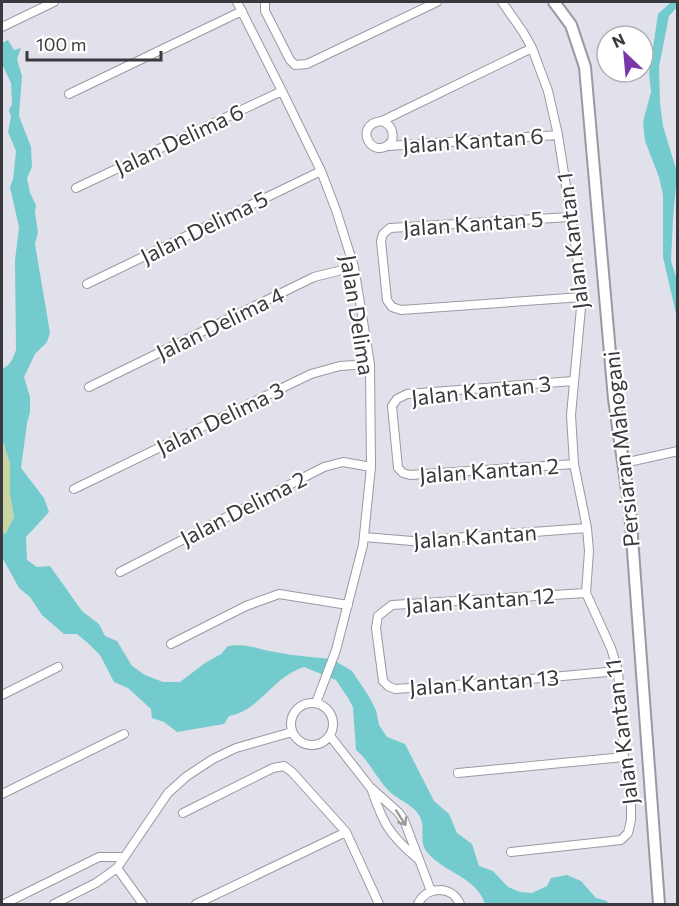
<svg xmlns="http://www.w3.org/2000/svg" width="679" height="906" viewBox="0 0 679 906" font-family="Commissioner,sans-serif">
  <rect width="100%" height="100%" fill="#e1e1eb"/>
  <path fill="#c9d5a3" d="M2,426l1,15 7,23v30l4,23 -8,16 -4,1z"/>
  <path fill="#73cbce" d="M678,2l-1,5 -8,9 -10,51 1,36 3,23 14,46 -4,47 -2,42 6,19v38l-14,-61v-62l-4,-18 -14,-36 -2,-19 8,-30 -2,-18 9,-60 12,-11z
    M8,40l6,10 7,-2 -4,11 5,17 -3,40 12,31 1,20 -5,11 3,15 6,12 -1,8 3,19 -3,12 15,89 -3,9 -12,12 -11,23 6,20v15l-3,11 -6,45 23,30 5,14 -23,25 1,23 10,7 13,-1 32,45 17,13 6,12 12,5 15,25 13,9 18,7h17l25,-19 16,-9 7,-8c20,-3 28,3 47,6 19,4 38,5 57,7l20,12 16,24 8,15 3,15 8,12 18,7 29,57 15,13 8,19 15,11 7,22 14,5 15,16 12,5 12,1 15,-7 4,-8 16,-3 14,6 15,17 11,3 1,3h-123c-8,-27 -41,-31 -58,-52 -9,-11 -1,-23 -7,-35 -5,-10 -16,-15 -25,-21 -16,-11 -23,-33 -39,-46l-3,-43 -5,-9 -12,-18 -32,-13c-33,11 -43,43 -75,49l-5,8 -47,8 -13,-10 -12,-4 -1,-9 -23,-21 -14,-6 -14,-27 -11,-11 -12,-10h-13l-22,-19 -12,-18 -11,-9 -17,-31v-23l4,-1 8,-16 -4,-23v-30l-8,-26v-69c9,-4 11,-11 14,-19l-1,-90 4,-33 -9,-40 3,-8 3,-28 -8,-19 3,-15 -2,-7 3,-6 -1,-21 -9,-19v-21z"/>
  <g fill="none" stroke-linecap="round" stroke-linejoin="round">
    <g stroke="#9a99a3" stroke-width="10">
      <path id="street" d="M237,2l45,89 39,80 15,39 18,57 16,97 1,103 -8,78 -27,105 -20,53
        M265,2v9l25,49 5,5 12,-1 130,-62
        M502,2l21,30 9,16 16,43 10,44 19,121 5,41 -11,118 3,49 13,64 2,23 -3,42 25,55 7,23 6,86 7,44v19l-3,13 -7,7 -110,12
        M2,27l52,-25
        M69,94l173,-83
        M382,121c9,4 12,10 10,20 -19,23 -41,-17 -10,-20l150,-73
        M388,146l170,-11
        M76,188l206,-97
        M570,217l-180,11 -7,6 -2,7 6,59 5,7 9,3 181,-13
        M87,284l234,-113
        M573,381l-166,13 -10,5 -5,7 6,62 5,5 7,2 164,-11
        M89,387l225,-110 40,-10
        M624,463l54,-12
        M74,489l237,-115 29,-8 30,-2
        M364,537l48,4 175,-13
        M120,572l204,-105 19,-5 28,5
        M586,593l-194,12 -14,11 -2,12 7,53 5,5 7,3 91,-6 132,-12
        M171,644l75,-38 33,-12 69,11
        M2,695l56,-28
        M291 724a21 21 0 1 1 42 0a21 21 0 1 1-42 0Z
        M330,736l40,51 28,25 6,8 27,71
        M458,773l166,-16
        M371,788c12,35 18,47 47,71
        M2,794l122,-60
        M183,813l90,-45 11,-2 8,6 54,60 33,72
        M117,868l26,36
        M4,904l95,-47h25
        M54,904l42,-21 21,-15 51,-75 19,-17 26,-17 23,-11 56,-16
        M196,904l150,-72
        M418,904c8,-18 34,-19 42,0"/>
    </g>
    <g stroke="#9a99a3" stroke-width="14">
      <path id="secondary" d="M554,2l17,23 14,42 29,332 16,111 29,394"/>
    </g>
    <use href="#street" stroke="#fff" stroke-width="8"/>
    <use href="#secondary" stroke="#fff" stroke-width="10"/>
  </g>
  <defs><path id="oneway-shaft" d="M-6 0H5M1.5-3L5.5 0L1.5 3" fill="none" stroke-width="1.6" stroke-linecap="round" stroke-linejoin="round" transform="scale(1.5)"/></defs>
  <use stroke="#9c9c9e" href="#oneway-shaft" transform="translate(401 818) rotate(57)"/>
  <g text-anchor="middle" dominant-baseline="central" stroke-width="4.5" stroke-linejoin="round" paint-order="stroke">
    <g font-size="22" fill="#3a3a3e" stroke="#fff">
      <text transform="translate(179 139) rotate(-25)">Jalan Delima 6</text>
      <text transform="translate(473 140) rotate(-4)">Jalan Kantan 6</text>
      <text transform="translate(473 223) rotate(-4)">Jalan Kantan 5</text>
      <text transform="translate(204 227) rotate(-26)">Jalan Delima 5</text>
      <text transform="translate(572 241) rotate(-97)">Jalan Kantan 1</text>
      <text transform="translate(358 315) rotate(81)">Jalan Delima</text>
      <text transform="translate(220 323) rotate(-26)">Jalan Delima 4</text>
      <text transform="translate(481 390) rotate(-6)">Jalan Kantan 3</text>
      <text transform="translate(220 418) rotate(-26)">Jalan Delima 3</text>
      <text transform="translate(621 449) rotate(-96)">Persiaran Mahogani</text>
      <text transform="translate(489 470) rotate(-4)">Jalan Kantan 2</text>
      <text transform="translate(243 508) rotate(-27)">Jalan Delima 2</text>
      <text transform="translate(475 536) rotate(-4)">Jalan Kantan</text>
      <text transform="translate(480 600) rotate(-4)">Jalan Kantan 12</text>
      <text transform="translate(484 682) rotate(-4)">Jalan Kantan 13</text>
      <text transform="translate(621 732) rotate(-97)">Jalan Kantan 11</text>
    </g>
  </g>
  <rect width="679" height="906" fill="none" stroke="#3a3a3e" stroke-width="6"/>
  <g transform="translate(625 54) rotate(334)"><circle r="28" fill="#ffffff" stroke="#b0b0b2" stroke-width="1.5"/>
  <path d="M0-4.5L10 22L0 15L-10 22Z" fill="#7937ab"/>
  <text y="-9" font-size="16" font-weight="bold" text-anchor="middle" fill="#3a3a3e">N</text>
  </g>
  <path d="M27 51v9h134v-9" fill="none" stroke="#3a3a3e" stroke-width="3"/>
  <text x="36" y="51" font-size="18" fill="#3a3a3e" stroke="#ffffff" stroke-width="4.5" paint-order="stroke">100 m</text>
</svg>
